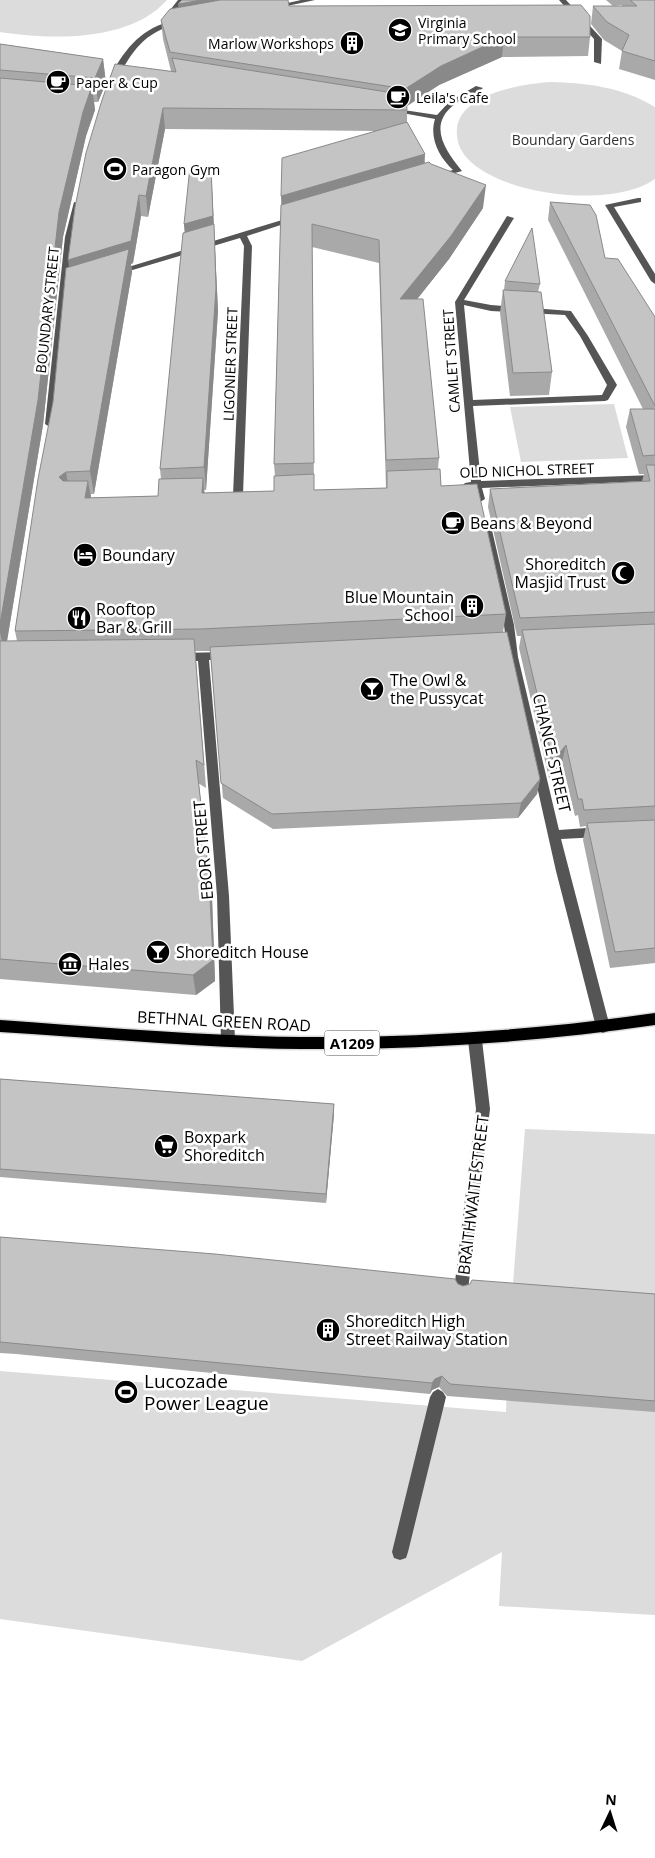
<svg xmlns="http://www.w3.org/2000/svg" width="655" height="1858" viewBox="0 0 655 1858" font-family="'Open Sans',sans-serif">
  <rect width="100%" height="100%" fill="#fff"/>
  <path fill="#dcdcdc" d="M0,0h167c-37,42 -116,40 -167,32z
    M550,82c37,1 72,5 105,25v72c-42,30 -152,17 -187,-20 -9,-9 -12,-20 -11,-31 4,-35 66,-44 93,-46z
    M614,404l14,54 -107,4 -11,-55z
    M525,1129l130,5v481l-156,-9 3,-54 -200,109 -302,-42v-248l506,41 2,-64z"/>
  <g fill="none" stroke-linecap="round" stroke-linejoin="round">
    <g stroke="#dbdbdb" stroke-width="3">
      <path id="major" d="M655,1013v12c-117,17 -235,25 -354,24 -100,-1 -201,-11 -301,-17v-12c100,7 201,16 301,17 119,1 237,-7 354,-24z"/>
    </g>
    <path fill="#555" fill-rule="evenodd" d="M178,0h7l-12,14 2,6 4,1v2c-36,10 -46,27 -63,58h-6l-1,-2c13,-26 30,-49 59,-57l-1,-8z
      M301,0h14l-42,9 -3,-2z
      M559,0h7l36,39 -1,25 -7,-2v-23z
      M476,86l7,2c-8,7 -19,9 -28,16 -28,21 -10,46 7,67l-28,8v-4l19,-5c-14,-13 -24,-32 -18,-51l-49,-9 4,-2 47,7 13,-14z
      M638,198h3v4l-27,5 41,67v10l-4,-3 -46,-76z
      M74,202l7,2 -8,33 -18,187 -5,3 -5,-3 20,-187z
      M507,216l7,2 -50,82 27,5 80,6 17,25 29,49 -9,15 -3,1 -132,5 8,75 174,-6v6l-173,7 3,11 -5,3 -5,-3 -3,-11 -7,-1 -2,-2 2,-2 6,-1 -16,-180zM464,305l27,6 74,4 15,21 27,49 -5,10 -129,5z
      M292,217l7,2 -52,17 5,10 -9,249 -5,3 -5,-3 11,-249 -4,-8 -121,36 -7,-2z
      M486,523l5,3 23,99 4,32 41,173 41,-3 4,2 2,3 -2,3 -4,2 -39,2 49,188 -2,4 -5,2 -5,-2 -2,-4 -40,-156 -48,-214 -4,-32 -23,-99z
      M226,652l5,4 -1,3 -21,1 20,236 6,144 -2,4 -5,2 -5,-2 -2,-4 -4,-144 -19,-235h-17l-5,-4 5,-4z
      M475,1034l5,2 2,4 8,69 -22,181 -2,5 -5,2 -5,-2 -2,-5 22,-181 -8,-69 2,-4z
      M438,1389l5,3 3,5 -38,155 -2,6 -6,2 -6,-2 -2,-6 38,-155 3,-5z"/>
    <use href="#major" fill="#000" fill-rule="evenodd"/>
  </g>
  <path fill="#a9a9a9" fill-rule="evenodd" d="M606,0h49v80l-36,-11 3,-18 -18,-11 -13,-16 2,-18h29v-1l-9,1z
    M178,4l111,2 301,31 -2,19 -86,1 -63,28 -32,21v16l18,41 6,1 52,44 -34,51 -32,40 22,159 -1,11 3,17 65,128 -3,18 37,147 -3,15 -19,24 -245,11 -50,-31 -13,-147h-15l11,137 -8,-5 14,114 3,84 -19,14 -196,-16v-935l103,15 3,24 -8,19h-4l1,8 -9,26 -23,101 -20,188 -36,216h10l-2,-10 38,-229 16,-135 104,-195v-1h-2l-8,-32 -2,-19 18,-13zM165,129l209,2 -93,74 -7,259 1,12 -1,15 -69,2 -1,-3h2l12,-179 -7,-144 -27,57 1,9 -25,236 1,10 -3,17 -67,2v-4h3l38,-222 -1,-8 2,-1 8,-47 7,1zM312,247l67,16 7,225 -72,2z
    M550,202l55,56 50,59v646l-45,5 -27,-128 3,-14 -6,1 -2,-12 -3,1 -13,-54 -13,16 -30,-130 2,-12h-4l-29,-129 2,-18 152,-8 2,-7h-5l-13,-47 4,-18h13l-95,-189z
    M505,281l35,3 -2,8 14,80 -3,23 -39,1 -10,-83 3,-23h1z
    M0,1079l334,25v10l-8,89 -326,-26z
    M0,1237l458,47 5,2 192,8v118l-208,-16 -8,-9 -7,3 -2,4 -414,-40 -16,-1z"/>
  <path fill="#898989" d="M201,0h83l-105,18 -1,-14z
    M504,37l-2,20 -63,28 -35,23 1,-19 36,-23z
    M103,59l3,24 -8,19 -3,-24z
    M92,86l3,24 -9,26 -23,101 -20,188 -38,228 -5,-20v-9l59,-412 24,-100z
    M163,108l2,21 -17,88 -2,-21z
    M425,154l-1,23 -142,42 -1,-23z
    M211,167l7,144 -12,179 -22,-266z
    M486,185l-3,23 -34,51 -50,63 1,-23z
    M139,195l2,21 -8,47 -2,1 1,8 -38,222 -4,-23 -19,-190 -3,-21z
    M66,472l4,23 -11,-18z
    M203,478l2,23 -3,-8z
    M88,481l4,22 -7,-5z
    M194,639l2,24 10,125 -2,-23z
    M566,745l-4,17 -13,16 4,-17z
    M196,760l16,137 3,84 -19,14 -3,-20z
    M540,779l-3,15 -19,24 3,-15z
    M334,1104v10l-8,89v-9z
    M442,1376l-3,11 -7,3 -2,4 2,-11 3,-4z"/>
  <path fill="#c4c4c4" stroke="#898989" d="M182,0h19l-23,4z
    M220,0h68l1,6 292,-1 9,11v21h-86l-63,29 -36,23 -235,-37 -9,-32 9,-11z
    M630,0h25v61l-33,-10 7,-16 -22,-13 -14,-16h44z
    M0,44l103,15 -8,19 -95,-8z
    M172,58l234,37 1,15 -244,-2 -17,88 -7,-1 -8,46 -63,19 7,-53 11,-54 16,-53 13,-36 61,8z
    M0,78l92,8 -9,26 -24,100 -21,188 -38,224z
    M407,122l18,32 -144,42 1,-38z
    M429,162l2,2 55,21 -35,51 -51,63h23l16,159 -53,2 -7,-220 -67,-16 2,239 -40,1 7,-259z
    M190,167h21l2,49 -29,8z
    M550,202l40,3 6,10 9,43 13,1 37,58v89z
    M214,224l2,64 -12,179 -44,2 23,-236z
    M532,228l8,56 -35,-3z
    M129,249l-39,222 -24,1 -7,5 4,4h25l-3,17 73,-2 1,-17 44,-1 -1,15 72,-2v-15l40,-2v16l73,-2v-17l53,-2 1,17 36,-2 29,130 -305,15 -186,2 23,-152 15,-77 13,-134z
    M503,290l38,2 11,80 -39,1z
    M630,409h25v46l-12,1z
    M646,465h9v147l-135,6 -30,-129 160,-8z
    M655,624v182l-71,4 -2,-11h-4l-12,-54 -13,16 -31,-131z
    M507,632l33,147 -19,24 -249,11 -51,-31 -11,-136z
    M194,639l10,126 -8,-5 13,116 4,84 -20,15 -193,-16v-318z
    M655,820v128l-40,4 -28,-129z
    M0,1079l334,25 -8,90 -326,-25z
    M0,1237l215,17 240,25 3,5 5,2 7,-2 2,-4 183,14v107l-205,-17 -8,-8 -7,3 -3,4 -432,-41z"/>
  <defs>
    <g id="school-disc" transform="scale(1.25)"><circle r="9.5" fill="#000" stroke="#fff"/><path d="M0-5L7-2L0 1L-7-2ZM-4 1L0 2.5L4 1V4Q0 6-4 4Z" fill="#fff"/></g>
    <g id="building-disc" transform="scale(1.25)"><circle r="9.5" fill="#000" stroke="#fff"/><path d="M-4-6H4V6H1V3H-1V6H-4ZM-2.5-4.3h1.7v1.8h-1.7ZM.8-4.3h1.7v1.8H.8ZM-2.5-1h1.7V.8h-1.7ZM.8-1h1.7V.8H.8Z" fill="#fff"/></g>
    <g id="cafe-disc" transform="scale(1.25)"><circle r="9.5" fill="#000" stroke="#fff"/><path d="M-5.5-4.5H6V0H3Q3 3.5 0 3.5H-2.5Q-5.5 3.5-5.5 0ZM3-3.2v2h1.7v-2ZM-6 4.5H4V6H-6Z" fill="#fff"/></g>
    <g id="stadium-disc" transform="scale(1.25)"><circle r="9.5" fill="#000" stroke="#fff"/><path d="M0-5a6.5 5 0 1 0 0 10a6.5 5 0 1 0 0-10ZM-3.5-1.8h7v3.6h-7Z" fill="#fff"/></g>
    <g id="hotel-disc" transform="scale(1.25)"><circle r="9.5" fill="#000" stroke="#fff"/><path d="M-6-4.5h1.5V1H6V5H4.5V3h-9V5H-6ZM-4 0a1.8 1.8 0 1 1 3.6 0ZM.5 0V-2.5h3Q6-2.5 6 0Z" fill="#fff"/></g>
    <g id="mosque-disc" transform="scale(1.25)"><circle r="9.5" fill="#000" stroke="#fff"/><path d="M3.5-4.9A6 6 0 1 0 3.5 4.9A5 5 0 1 1 3.5-4.9Z" fill="#fff"/></g>
    <g id="restaurant-disc" transform="scale(1.25)"><circle r="9.5" fill="#000" stroke="#fff"/><path d="M-5-6h1v4h1v-4h1v4h1v-4h1v5L-1.5 .5V6h-2V.5L-5-1ZM5-6V6H3V1.5H1.5Q1.5-4 5-6Z" fill="#fff"/></g>
    <g id="bar-disc" transform="scale(1.25)"><circle r="9.5" fill="#000" stroke="#fff"/><path d="M-6-5H6L.8 .8V4.5H3.5V6h-7V4.5H-.8V.8Z" fill="#fff"/></g>
    <g id="museum-disc" transform="scale(1.25)"><circle r="9.5" fill="#000" stroke="#fff"/><path d="M0-6L6-3V-2H-6V-3ZM-5-1h2V3h-2ZM-1-1h2V3h-2ZM3-1h2V3H3ZM-6 4H6V6H-6Z" fill="#fff"/></g>
    <g id="supermarket-disc" transform="scale(1.25)"><circle r="9.5" fill="#000" stroke="#fff"/><path d="M-6-5.5h2.5l.6 2H6L4.5 2H-2.5L-4.4-4H-6ZM-1.5 3.2a1.3 1.3 0 1 0 .1 0ZM3 3.2a1.3 1.3 0 1 0 .1 0Z" fill="#fff"/></g>
  </defs>
  <g fill-rule="evenodd">
    <use href="#school-disc" x="400" y="30"/>
    <use href="#building-disc" x="352" y="43"/>
    <use href="#cafe-disc" x="58" y="82"/>
    <use href="#cafe-disc" x="398" y="97"/>
    <use href="#stadium-disc" x="115" y="169"/>
    <use href="#cafe-disc" x="453" y="523"/>
    <use href="#hotel-disc" x="85" y="555"/>
    <use href="#mosque-disc" x="623" y="573"/>
    <use href="#building-disc" x="472" y="606"/>
    <use href="#restaurant-disc" x="79" y="618"/>
    <use href="#bar-disc" x="372" y="689"/>
    <use href="#bar-disc" x="158" y="952"/>
    <use href="#museum-disc" x="70" y="964"/>
    <use href="#supermarket-disc" x="166" y="1146"/>
    <use href="#building-disc" x="328" y="1330"/>
    <use href="#stadium-disc" x="126" y="1392"/>
  </g>
  <g text-anchor="middle" dominant-baseline="central" stroke-width="5" stroke-linejoin="round" paint-order="stroke">
    <g font-size="14" fill="#000" stroke="#fff" text-anchor="start">
      <text x="418" y="22">Virginia<tspan x="418" dy="16">Primary School</tspan></text>
      <text x="334" y="43" text-anchor="end">Marlow Workshops</text>
      <text x="76" y="82">Paper &amp; Cup</text>
      <text x="416" y="97">Leila's Cafe</text>
      <text x="132" y="169">Paragon Gym</text>
    </g>
    <g font-size="14" fill="#333" stroke="#fff">
      <text x="573" y="139">Boundary Gardens</text>
    </g>
    <g font-size="14" fill="#000" stroke="#fff">
      <text transform="translate(47 310) rotate(-84)">BOUNDARY STREET</text>
      <text transform="translate(451 361) rotate(-94)">CAMLET STREET</text>
      <text transform="translate(230 364) rotate(-88)">LIGONIER STREET</text>
      <text transform="translate(527 470) rotate(-2)">OLD NICHOL STREET</text>
    </g>
    <rect fill="#fff" stroke="#4c4c4c" stroke-width="1" x="324.5" y="1030.5" width="55" height="25" rx="4"/>
    <g font-size="15" font-weight="bold" fill="#000">
      <text x="352" y="1043">A1209</text>
    </g>
    <g font-size="16" fill="#000" stroke="#fff" text-anchor="start">
      <text x="470" y="523">Beans &amp; Beyond</text>
      <text x="102" y="555">Boundary</text>
      <text x="606" y="564" text-anchor="end">Shoreditch<tspan x="606" dy="18">Masjid Trust</tspan></text>
      <text x="454" y="597" text-anchor="end">Blue Mountain<tspan x="454" dy="18">School</tspan></text>
      <text x="96" y="609">Rooftop<tspan x="96" dy="18">Bar &amp; Grill</tspan></text>
      <text x="390" y="680">The Owl &amp;<tspan x="390" dy="18">the Pussycat</tspan></text>
      <text x="176" y="952">Shoreditch House</text>
      <text x="88" y="964">Hales</text>
      <text x="184" y="1137">Boxpark<tspan x="184" dy="18">Shoreditch</tspan></text>
      <text x="346" y="1321">Shoreditch High<tspan x="346" dy="18">Street Railway Station</tspan></text>
    </g>
    <g font-size="16" fill="#000" stroke="#fff">
      <text transform="translate(552 753) rotate(77)">CHANCE STREET</text>
      <text transform="translate(203 850) rotate(-95)">EBOR STREET</text>
      <text transform="translate(224 1021) rotate(3)">BETHNAL GREEN ROAD</text>
      <text transform="translate(473 1195) rotate(-83)">BRAITHWAITE STREET</text>
    </g>
    <g font-size="19" fill="#000" stroke="#fff" text-anchor="start">
      <text x="144" y="1381">Lucozade<tspan x="144" dy="22">Power League</tspan></text>
    </g>
  </g>
  <g transform="translate(610 1813) rotate(4)" stroke="#ffffff" stroke-width="4" paint-order="stroke">
  <path d="M0-4L9 19L0 12L-9 19Z" fill="#000000"/>
  <text y="-8" font-size="14" font-weight="bold" text-anchor="middle" fill="#000000">N</text>
  </g>
</svg>
